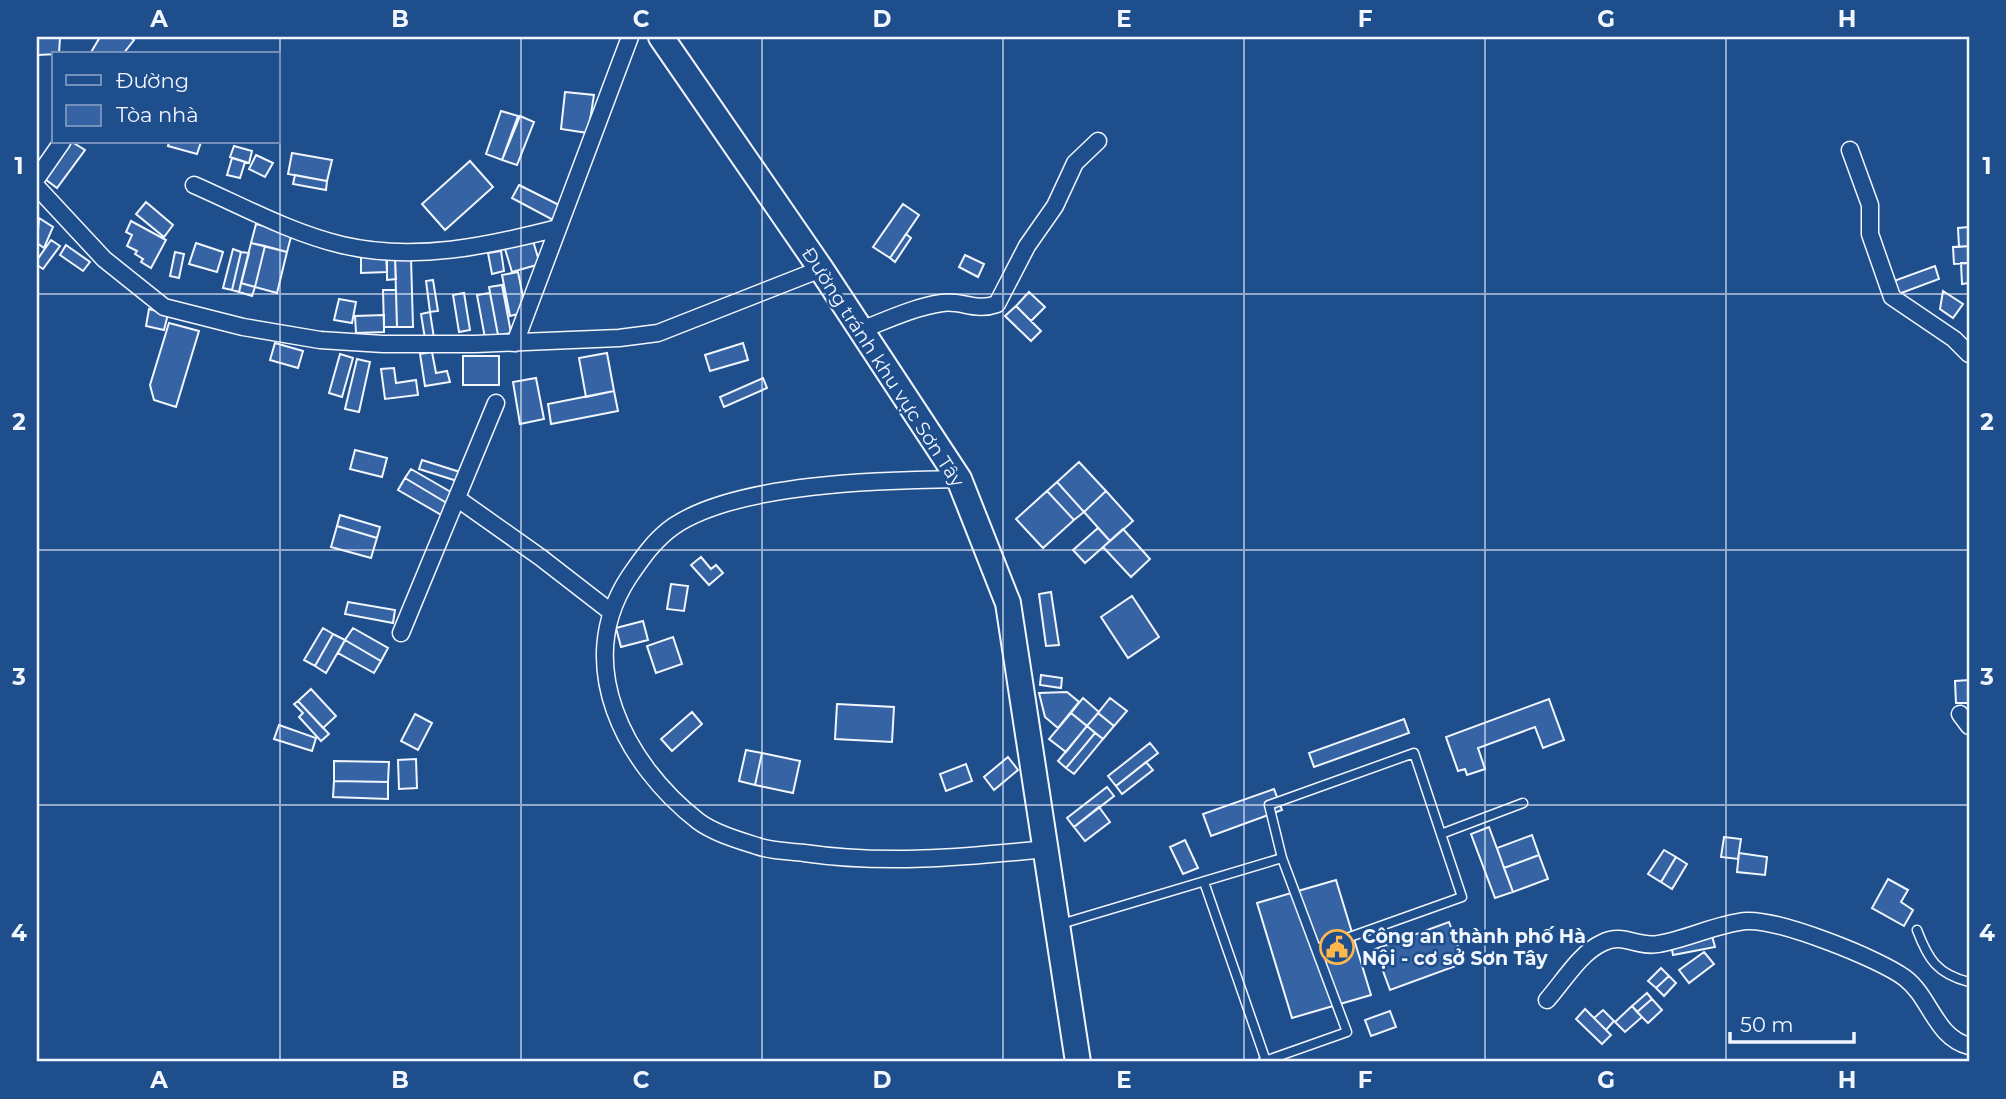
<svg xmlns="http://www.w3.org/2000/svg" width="2006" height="1099" viewBox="0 0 2006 1099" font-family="Montserrat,sans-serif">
  <rect width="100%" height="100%" fill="#1f4e8c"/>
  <path fill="#3563a3" stroke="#f2f6ff" stroke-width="2" d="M37,37h23l-1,17 -22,1z
    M100,37h30l4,3 -11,14h-33z
    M565,92l29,3 -6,38 -27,-4z
    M501,111l17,5 -16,44 -16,-6z
    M520,116l14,6 -17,43 -15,-5z
    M72,142l13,8 -28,38 -12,-9z
    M169,142h32l-4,12 -29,-8z
    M234,146l18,5 -3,12 -19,-6z
    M292,153l40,7 -5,21 -39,-7z
    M256,155l17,8 -8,14 -16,-8z
    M232,158l13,4 -5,16 -13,-3z
    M470,161l23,26 -48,43 -23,-26z
    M295,175l32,6 -1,9 -33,-6z
    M519,185l42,21 -8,14 -41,-22z
    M146,202l27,23 -9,12 -28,-23z
    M903,204l16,11 -29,43 -17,-11z
    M39,218l14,9 -9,21 -7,-5z
    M131,221l35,19 -15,28 -10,-6 2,-3 -8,-5 2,-3 -10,-5 5,-11 -6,-3z
    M256,224l36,9 -5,19 -36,-9z
    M1969,227v19l-10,1 -1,-19z
    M906,234l5,4 -16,24 -5,-4z
    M51,240l9,6 -17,23 -6,-4v-5z
    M533,241l7,23 -28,8 -7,-23z
    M196,243l27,9 -6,20 -28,-8z
    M251,243l14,3 -10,41 -14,-4z
    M66,245l24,17 -7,9 -23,-16z
    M265,246l22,6 -10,41 -22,-6z
    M1969,246v17l-15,1 -1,-17z
    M233,249l8,3 -9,38 -9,-2z
    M501,251l3,20 -12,3 -4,-21z
    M175,252l9,2 -5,24 -9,-2z
    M241,252l8,1 -10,39 -7,-2z
    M386,254l1,18 -26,1v-18z
    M965,255l19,9 -6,13 -19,-10z
    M395,258l1,21 -9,1v-21z
    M395,258h16l2,69h-16z
    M1961,263h8v20l-7,1z
    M1935,266l4,13 -43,16 -5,-13z
    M518,272l8,40 -16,4 -8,-41z
    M433,280l5,31 -8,1 -4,-31z
    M241,283l14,4 -3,9 -13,-4z
    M502,285l9,48 -13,2 -9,-48z
    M383,290h13l1,37h-13z
    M1943,291l20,13 -10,14 -13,-9z
    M1029,292l16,15 -14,14 -15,-15z
    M464,293l6,37 -11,2 -6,-37z
    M490,293l8,42 -13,3 -8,-43z
    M339,299l17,3 -4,21 -18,-3z
    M1016,306l25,25 -10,10 -26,-25z
    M149,309l19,5 -4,16 -18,-4z
    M430,312l4,26 -9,1 -4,-25z
    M384,315v17l-28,1 -1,-17z
    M169,323l30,8 -23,76 -22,-7 -4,-15z
    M275,343l28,8 -5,17 -28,-8z
    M743,343l5,17 -38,11 -5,-16z
    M432,352l4,21 11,-2 3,11 -25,4 -5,-32z
    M607,353l7,38 -28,6 -7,-39z
    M340,354l13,4 -11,39 -13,-4z
    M463,356h36v29h-36z
    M357,359l13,3 -11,50 -14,-3z
    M394,368l2,15 20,-3 2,15 -33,4 -4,-30z
    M536,378l8,41 -24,5 -7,-42z
    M763,378l4,10 -43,19 -4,-10z
    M614,391l4,20 -67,13 -3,-20z
    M355,450l32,8 -5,19 -32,-8z
    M422,460l38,12 -3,9 -38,-12z
    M1079,462l27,29 -22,21 -27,-30z
    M411,469l45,26 -6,10 -45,-27z
    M405,478l45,27 -7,11 -45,-26z
    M1057,482l27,30 -10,8 -27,-29z
    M1047,491l27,29 -31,28 -27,-29z
    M1106,491l27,30 -23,20 -26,-29z
    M340,515l40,12 -3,11 -40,-12z
    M337,526l40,12 -6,20 -40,-11z
    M1098,528l12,13 -25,22 -12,-13z
    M1123,529l27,30 -19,18 -28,-30z
    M701,557l10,12 5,-4 7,8 -14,12 -18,-20z
    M671,584l17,2 -4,25 -17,-2z
    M1051,592l8,53 -13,1 -7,-52z
    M1132,596l27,41 -31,21 -27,-41z
    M348,602l47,8 -2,13 -48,-9z
    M643,621l5,19 -27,7 -5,-19z
    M323,628l10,6 -18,32 -11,-6z
    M353,628l35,20 -7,13 -36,-21z
    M333,634l12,6 -19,33 -11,-7z
    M673,637l9,27 -26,9 -9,-27z
    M345,640l36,21 -7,12 -36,-20z
    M1041,675l21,3 -1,10 -21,-3z
    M1969,680v23h-13l-1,-22z
    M311,689l25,27 -13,12 -25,-27z
    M1067,692l12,10 -21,26 -13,-11 -6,-24z
    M1083,698l16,14 -12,14 -16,-13z
    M1110,698l17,13 -13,15 -16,-13z
    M1549,699l15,41 -21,8 -8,-21 -57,21 7,21 -18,6 -2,-6 -7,2 -12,-34z
    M298,701l31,33 -8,7 -22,-24 4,-4 -9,-9z
    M837,704l57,3 -2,35 -57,-3z
    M692,712l10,12 -30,27 -11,-12z
    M1071,713l16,13 -21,26 -17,-13z
    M1098,713l16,13 -11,13 -16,-13z
    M415,714l17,9 -14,27 -17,-9z
    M1404,719l5,14 -95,34 -5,-14z
    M279,725l37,13 -4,13 -38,-12z
    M1087,726l8,7 -29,35 -8,-7z
    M1095,733l8,6 -29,35 -8,-6z
    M1150,743l8,10 -42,33 -8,-10z
    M746,750l16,3 -7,32 -16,-4z
    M762,753l38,8 -7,32 -38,-8z
    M1008,757l10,13 -24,20 -10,-13z
    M416,759l1,29 -18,1 -1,-29z
    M334,761l55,1 -1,20 -54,-1z
    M1146,762l7,8 -31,24 -6,-8z
    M966,764l6,17 -26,10 -6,-17z
    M334,781l54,1v17l-55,-2z
    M1107,787l7,9 -40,31 -7,-9z
    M1274,789l8,21 -71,26 -8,-22z
    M1099,807l11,15 -25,19 -11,-14z
    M1489,827l24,65 -18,6 -24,-64z
    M1532,835l7,20 -35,13 -7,-20z
    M1724,837l17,2 -3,20 -17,-2z
    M1185,840l13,28 -15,6 -13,-27z
    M1664,850l12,7 -15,25 -13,-8z
    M1739,853l28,4 -2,18 -28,-3z
    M1539,855l9,24 -35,13 -9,-24z
    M1676,857l11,7 -15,25 -11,-7z
    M1888,879l20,11 -7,12 12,8 -9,16 -32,-18z
    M1336,880l35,115 -38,11 -35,-115z
    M1298,891l35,115 -41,12 -35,-115z
    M1449,922l15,41 -74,27 -15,-41z
    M1712,936l3,11 -42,8 -2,-11z
    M1704,952l10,12 -25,19 -10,-13z
    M1661,968l8,8 -13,12 -8,-7z
    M1669,976l7,7 -12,13 -8,-8z
    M1647,993l5,6 -15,13 -5,-6z
    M1652,999l10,11 -14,13 -11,-11z
    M1632,1006l10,11 -17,15 -10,-10z
    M1585,1009l26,26 -9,9 -26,-25z
    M1603,1010l11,11 -8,9 -12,-12z
    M1390,1011l6,16 -25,9 -6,-16z"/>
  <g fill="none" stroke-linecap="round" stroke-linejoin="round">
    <g stroke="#f2f6ff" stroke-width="11">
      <path id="service" d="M1441,834l82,-31
        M1204,882l62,179
        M1061,924l221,-66
        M1917,930c11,29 20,44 52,52
        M1262,1062l85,-30 -65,-174 -13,-53 145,-52 48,144 -146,52"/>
    </g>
    <g stroke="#f2f6ff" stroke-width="19">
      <path id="minor" d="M1850,150l20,55v29l22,63 62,42 15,15
        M37,178l25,-36
        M194,185c48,21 97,48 148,60 73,17 146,1 216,-17
        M37,187l67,72 60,48 79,20 77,13 63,4h92l144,-6 39,-5 163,-64
        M861,330c26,-10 53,-23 81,-27 20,-3 33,9 55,1l30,-58 28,-40 20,-43 23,-22
        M515,343l115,-306
        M959,479c-76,1 -221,4 -285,47 -19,13 -32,32 -45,51 -57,87 -4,187 69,244 16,12 40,19 59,25 14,5 31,5 47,7 82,12 160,4 242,-4
        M458,499l82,58 71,55
        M401,633l95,-230
        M1960,714l9,12
        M1547,1000c16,-18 33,-47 55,-57 21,-11 35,5 56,1 30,-5 58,-20 88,-23 33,-2 132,37 159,57 26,20 30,59 64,68"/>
    </g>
    <g stroke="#f2f6ff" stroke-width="28">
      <path id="trunk" d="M661,37l160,232 138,210 49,124 70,459"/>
    </g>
    <use href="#service" stroke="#1f4e8c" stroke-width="8"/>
    <use href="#minor" stroke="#1f4e8c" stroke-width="16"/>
    <use href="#trunk" stroke="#1f4e8c" stroke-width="24"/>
  </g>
  <path fill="none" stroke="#f2f6ff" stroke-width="2" stroke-opacity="0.55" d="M280,37v1025M521,37v1025M762,37v1025M1003,37v1025M1244,37v1025M1485,37v1025M1726,37v1025M37,294h1932M37,550h1932M37,805h1932"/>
  <defs>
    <g id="civic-ring" transform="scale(1.75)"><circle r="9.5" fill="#1f4e8c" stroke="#ffb74d" stroke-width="1.5"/><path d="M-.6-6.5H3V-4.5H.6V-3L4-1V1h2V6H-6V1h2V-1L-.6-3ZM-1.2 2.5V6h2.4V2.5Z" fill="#ffb74d"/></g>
  </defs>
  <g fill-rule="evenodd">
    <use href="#civic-ring" x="1337" y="947"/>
  </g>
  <g text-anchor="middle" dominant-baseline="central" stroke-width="5" stroke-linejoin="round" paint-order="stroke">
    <g font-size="19" fill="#f2f6ff" stroke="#1f4e8c">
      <text transform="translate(883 367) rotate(57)">Đường tránh khu vực Sơn Tây</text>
    </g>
    <g font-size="19" font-weight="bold" fill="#f2f6ff" stroke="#1f4e8c" text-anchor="start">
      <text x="1362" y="936">Công an thành phố Hà<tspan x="1362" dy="22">Nội - cơ sở Sơn Tây</tspan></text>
    </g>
  </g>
  <rect width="2006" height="1099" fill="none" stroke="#1f4e8c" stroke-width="77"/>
  <rect x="52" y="52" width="228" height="91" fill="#1f4e8c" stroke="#7391ba" stroke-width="2"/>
  <rect x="66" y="75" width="35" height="10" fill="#1f4e8c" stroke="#7391ba" stroke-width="2"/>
  <text x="116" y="88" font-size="21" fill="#f2f6ff">Đường</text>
  <rect x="66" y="105" width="35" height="21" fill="#3563a3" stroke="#7391ba" stroke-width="2"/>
  <text x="116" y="122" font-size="21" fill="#f2f6ff">Tòa nhà</text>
  <path d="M1730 1032v10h124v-10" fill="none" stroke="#f2f6ff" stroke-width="3.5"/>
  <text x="1740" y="1032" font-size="21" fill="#f2f6ff" stroke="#1f4e8c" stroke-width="5" paint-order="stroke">50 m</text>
  <rect x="38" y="38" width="1930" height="1022" fill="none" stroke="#f2f6ff" stroke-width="2.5"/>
  <g font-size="23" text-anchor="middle" font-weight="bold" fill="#f2f6ff">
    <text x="159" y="27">A</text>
    <text x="400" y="27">B</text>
    <text x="641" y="27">C</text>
    <text x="882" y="27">D</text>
    <text x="1124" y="27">E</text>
    <text x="1365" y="27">F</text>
    <text x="1606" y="27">G</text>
    <text x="1847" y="27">H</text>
    <text x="19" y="174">1</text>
    <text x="1987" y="174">1</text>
    <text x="19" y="430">2</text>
    <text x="1987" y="430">2</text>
    <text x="19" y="685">3</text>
    <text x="1987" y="685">3</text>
    <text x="19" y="941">4</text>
    <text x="1987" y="941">4</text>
    <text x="159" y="1088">A</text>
    <text x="400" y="1088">B</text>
    <text x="641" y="1088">C</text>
    <text x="882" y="1088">D</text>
    <text x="1124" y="1088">E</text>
    <text x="1365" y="1088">F</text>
    <text x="1606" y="1088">G</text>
    <text x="1847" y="1088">H</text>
  </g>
</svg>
